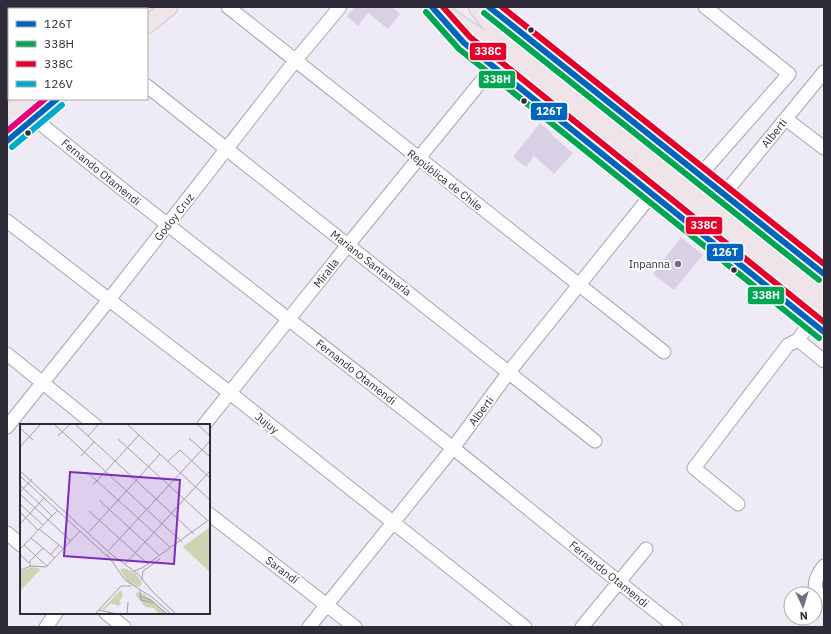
<svg xmlns="http://www.w3.org/2000/svg" width="831" height="634" viewBox="0 0 831 634" font-family="'IBM Plex Sans',sans-serif">
  <rect width="100%" height="100%" fill="#efebf6"/>
  <path fill="#cdd4b3" d="M33,99h10l-5,10 -31,26v-14z"/>
  <path fill="#d8d1e5" d="M355,7h37l8,7 -12,15 -20,-16 -10,13 -11,-10z
    M540,123l12,10 -1,1 22,19 -19,21 -20,-18 -8,11 -13,-10z
    M681,237l22,18 -29,35 -21,-16z"/>
  <g fill="none" stroke-linecap="round" stroke-linejoin="round">
    <g stroke="#a9a5af" stroke-width="15">
      <path id="minor" d="M98,7l1,2
        M110,7l1,2
        M228,7l436,345
        M489,7l335,267
        M439,14l25,29 360,289
        M147,86l448,355
        M35,118l12,11c134,108 271,212 406,319 74,59 148,121 223,179
        M786,119l38,29
        M701,174l88,-100 -84,-67
        M724,194l100,-122
        M7,221l223,172 295,234
        M798,340l26,21
        M7,354l88,71
        M204,425l144,-180 145,-178
        M7,427l101,-126 187,-240 45,-54
        M738,504l-44,-36 94,-123 10,-5 13,-19
        M209,514l146,113
        M7,533l14,12
        M824,566c-9,11 -14,25 0,33
        M106,613l18,14
        M46,627l10,-14
        M309,627l144,-179 56,-76 143,-178
        M582,627l64,-78"/>
    </g>
    <g stroke="#ccc9d0" stroke-width="19">
      <path id="major" d="M435,7l44,30 345,275
        M477,7l16,20 14,11 217,173 100,83
        M133,9l3,-2
        M147,25l22,-18
        M7,115l20,-16
        M7,141l50,-42"/>
    </g>
    <use href="#minor" stroke="#fdfcfe" stroke-width="13"/>
    <use href="#major" stroke="#efe5e8" stroke-width="17"/>
    <path stroke="#cdcbd1" stroke-width="1.5" stroke-dasharray="1 3" stroke-linecap="butt" d="M627,167l21,-26"/>
    <g stroke="#fff" stroke-width="9">
      <path id="bus-1" d="M432,7l32,36 360,289
        M489,7l335,267
        M7,141l50,-42"/>
    </g>
    <g stroke="#fff" stroke-width="9">
      <path id="bus-2" d="M426,12l33,37 360,289
        M484,13l335,267"/>
    </g>
    <g stroke="#fff" stroke-width="9">
      <path id="bus-3" d="M443,7l27,30 354,285
        M502,7l322,257"/>
    </g>
    <g stroke="#fff" stroke-width="9">
      <path id="bus-4" d="M12,147l50,-42"/>
    </g>
    <g stroke="#fff" stroke-width="9">
      <path id="bus-5" d="M7,131l38,-32"/>
    </g>
    <use href="#bus-1" stroke="#0065bd" stroke-width="6"/>
    <use href="#bus-2" stroke="#00a651" stroke-width="6"/>
    <use href="#bus-3" stroke="#e4002b" stroke-width="6"/>
    <use href="#bus-4" stroke="#00a9ce" stroke-width="6"/>
    <use href="#bus-5" stroke="#e5007d" stroke-width="6"/>
  </g>
  <g fill="#302b38" stroke="#fff" stroke-width="1.5">
    <circle cx="531" cy="30" r="3.5"/>
    <circle cx="524" cy="101" r="3.5"/>
    <circle cx="28" cy="133" r="3.5"/>
    <circle cx="734" cy="270" r="3.5"/>
  </g>
  <circle fill="#736e7a" stroke="#fff" stroke-width="1.5" cx="678" cy="264" r="4"/>
  <g text-anchor="middle" dominant-baseline="central" stroke-width="4" stroke-linejoin="round" paint-order="stroke">
    <g font-size="11" fill="#302b38" stroke="#fff">
      <text transform="translate(774 133) rotate(-51)">Alberti</text>
      <text transform="translate(101 172) rotate(39)">Fernando Otamendi</text>
      <text transform="translate(445 180) rotate(38)">República de Chile</text>
      <text transform="translate(174 217) rotate(-52)">Godoy Cruz</text>
      <text transform="translate(371 263) rotate(38)">Mariano Santamaría</text>
      <text transform="translate(326 273) rotate(-52)">Miralla</text>
      <text transform="translate(356 372) rotate(38)">Fernando Otamendi</text>
      <text transform="translate(481 411) rotate(-53)">Alberti</text>
      <text transform="translate(267 423) rotate(38)">Jujuy</text>
      <text transform="translate(282 570) rotate(37)">Sarandí</text>
      <text transform="translate(609 574) rotate(39)">Fernando Otamendi</text>
    </g>
    <g font-size="11" fill="#302b38" stroke="#fff" text-anchor="end">
      <text x="670" y="264">Inpanna</text>
    </g>
  </g>
  <g transform="translate(20 424)">
    <rect width="190" height="190" fill="#efebf6"/>
    <path d="M190,103v45l-27,-25zM12,143l9,2 -21,22v-20zM103,144l11,4 8,10 -1,4 -3,1 -11,-6 -7,-11zM101,166l2,7 -4,4 2,2 -3,3 -7,-3 -7,7 -2,-1zM118,168l6,2 24,20h-9l-5,-6 -9,-1 -10,-13z" fill="#cdd4b3"/>
    <path fill="none" stroke="#a39eaa" stroke-width="1" d="M34,0l128,118M55,0l119,110M107,0l83,76M177,0l13,12M0,4l13,12M38,12l12,-12M68,12l11,-12M169,14l21,19M98,15l89,81M0,23l21,-23M61,32l13,-14M148,37l12,-11 30,28M0,47l91,83 27,20 14,17 24,23M67,48l83,75M0,52l88,81M0,61l32,31M73,61l46,-50M0,68l12,-13M0,70l51,47M79,76l60,55M0,80l23,21M69,87l59,53M0,88l18,18M0,100l24,-26M19,105l25,20M69,108l71,-78M11,114l24,20M4,121l23,21M0,125l37,-38M89,126l101,-109M0,130l9,9M31,130l8,-9M87,130l18,26 28,18 18,16M105,140l85,-93M10,143v-6l13,-13M0,146l11,-4 15,1 34,-36M114,147l8,-3 68,-49M122,155l1,-8 17,-12M120,166l1,10 13,3M119,172l12,4 16,14M79,186l18,4M75,190l26,-28h10M107,190l1,-12"/>
    <path fill="#7b2cbf" fill-opacity="0.15" stroke="#7b2cbf" stroke-width="2" d="M50,48l110,8 -6,84 -110,-8z"/>
    <rect width="190" height="190" fill="none" stroke="#302b38" stroke-width="2"/>
  </g>
  <g stroke="#fff" stroke-width="1.5">
    <rect x="469" y="42" width="38" height="19" rx="4" fill="#e4002b"/>
    <rect x="478" y="70" width="38" height="19" rx="4" fill="#00a651"/>
    <rect x="530" y="102" width="38" height="19" rx="4" fill="#0065bd"/>
    <rect x="685" y="216" width="38" height="19" rx="4" fill="#e4002b"/>
    <rect x="706" y="243" width="38" height="19" rx="4" fill="#0065bd"/>
    <rect x="747" y="286" width="38" height="19" rx="4" fill="#00a651"/>
  </g>
  <g font-size="11" text-anchor="middle" font-weight="bold" fill="#fff">
    <text x="488" y="55">338C</text>
    <text x="497" y="83">338H</text>
    <text x="549" y="115">126T</text>
    <text x="704" y="229">338C</text>
    <text x="725" y="256">126T</text>
    <text x="766" y="299">338H</text>
  </g>
  <rect width="831" height="634" fill="none" stroke="#302b38" stroke-width="16"/>
  <rect x="8" y="8" width="140" height="92" fill="#ffffff" stroke="#acaaaf"/>
  <rect x="16" y="21" width="20" height="6" fill="#0065bd" stroke="#acaaaf"/>
  <text x="44" y="28" font-size="12" fill="#302b38">126T</text>
  <rect x="16" y="41" width="20" height="6" fill="#00a651" stroke="#acaaaf"/>
  <text x="44" y="48" font-size="12" fill="#302b38">338H</text>
  <rect x="16" y="61" width="20" height="6" fill="#e4002b" stroke="#acaaaf"/>
  <text x="44" y="68" font-size="12" fill="#302b38">338C</text>
  <rect x="16" y="81" width="20" height="6" fill="#00a9ce" stroke="#acaaaf"/>
  <text x="44" y="88" font-size="12" fill="#302b38">126V</text>
  <g transform="translate(803 606) rotate(176)"><circle r="19" fill="#ffffff" stroke="#acaaaf"/>
  <path d="M0-3L7 15L0 10L-7 15Z" fill="#736e7a"/>
  <text y="-6" font-size="11" font-weight="bold" text-anchor="middle" fill="#302b38">N</text>
  </g>
</svg>
